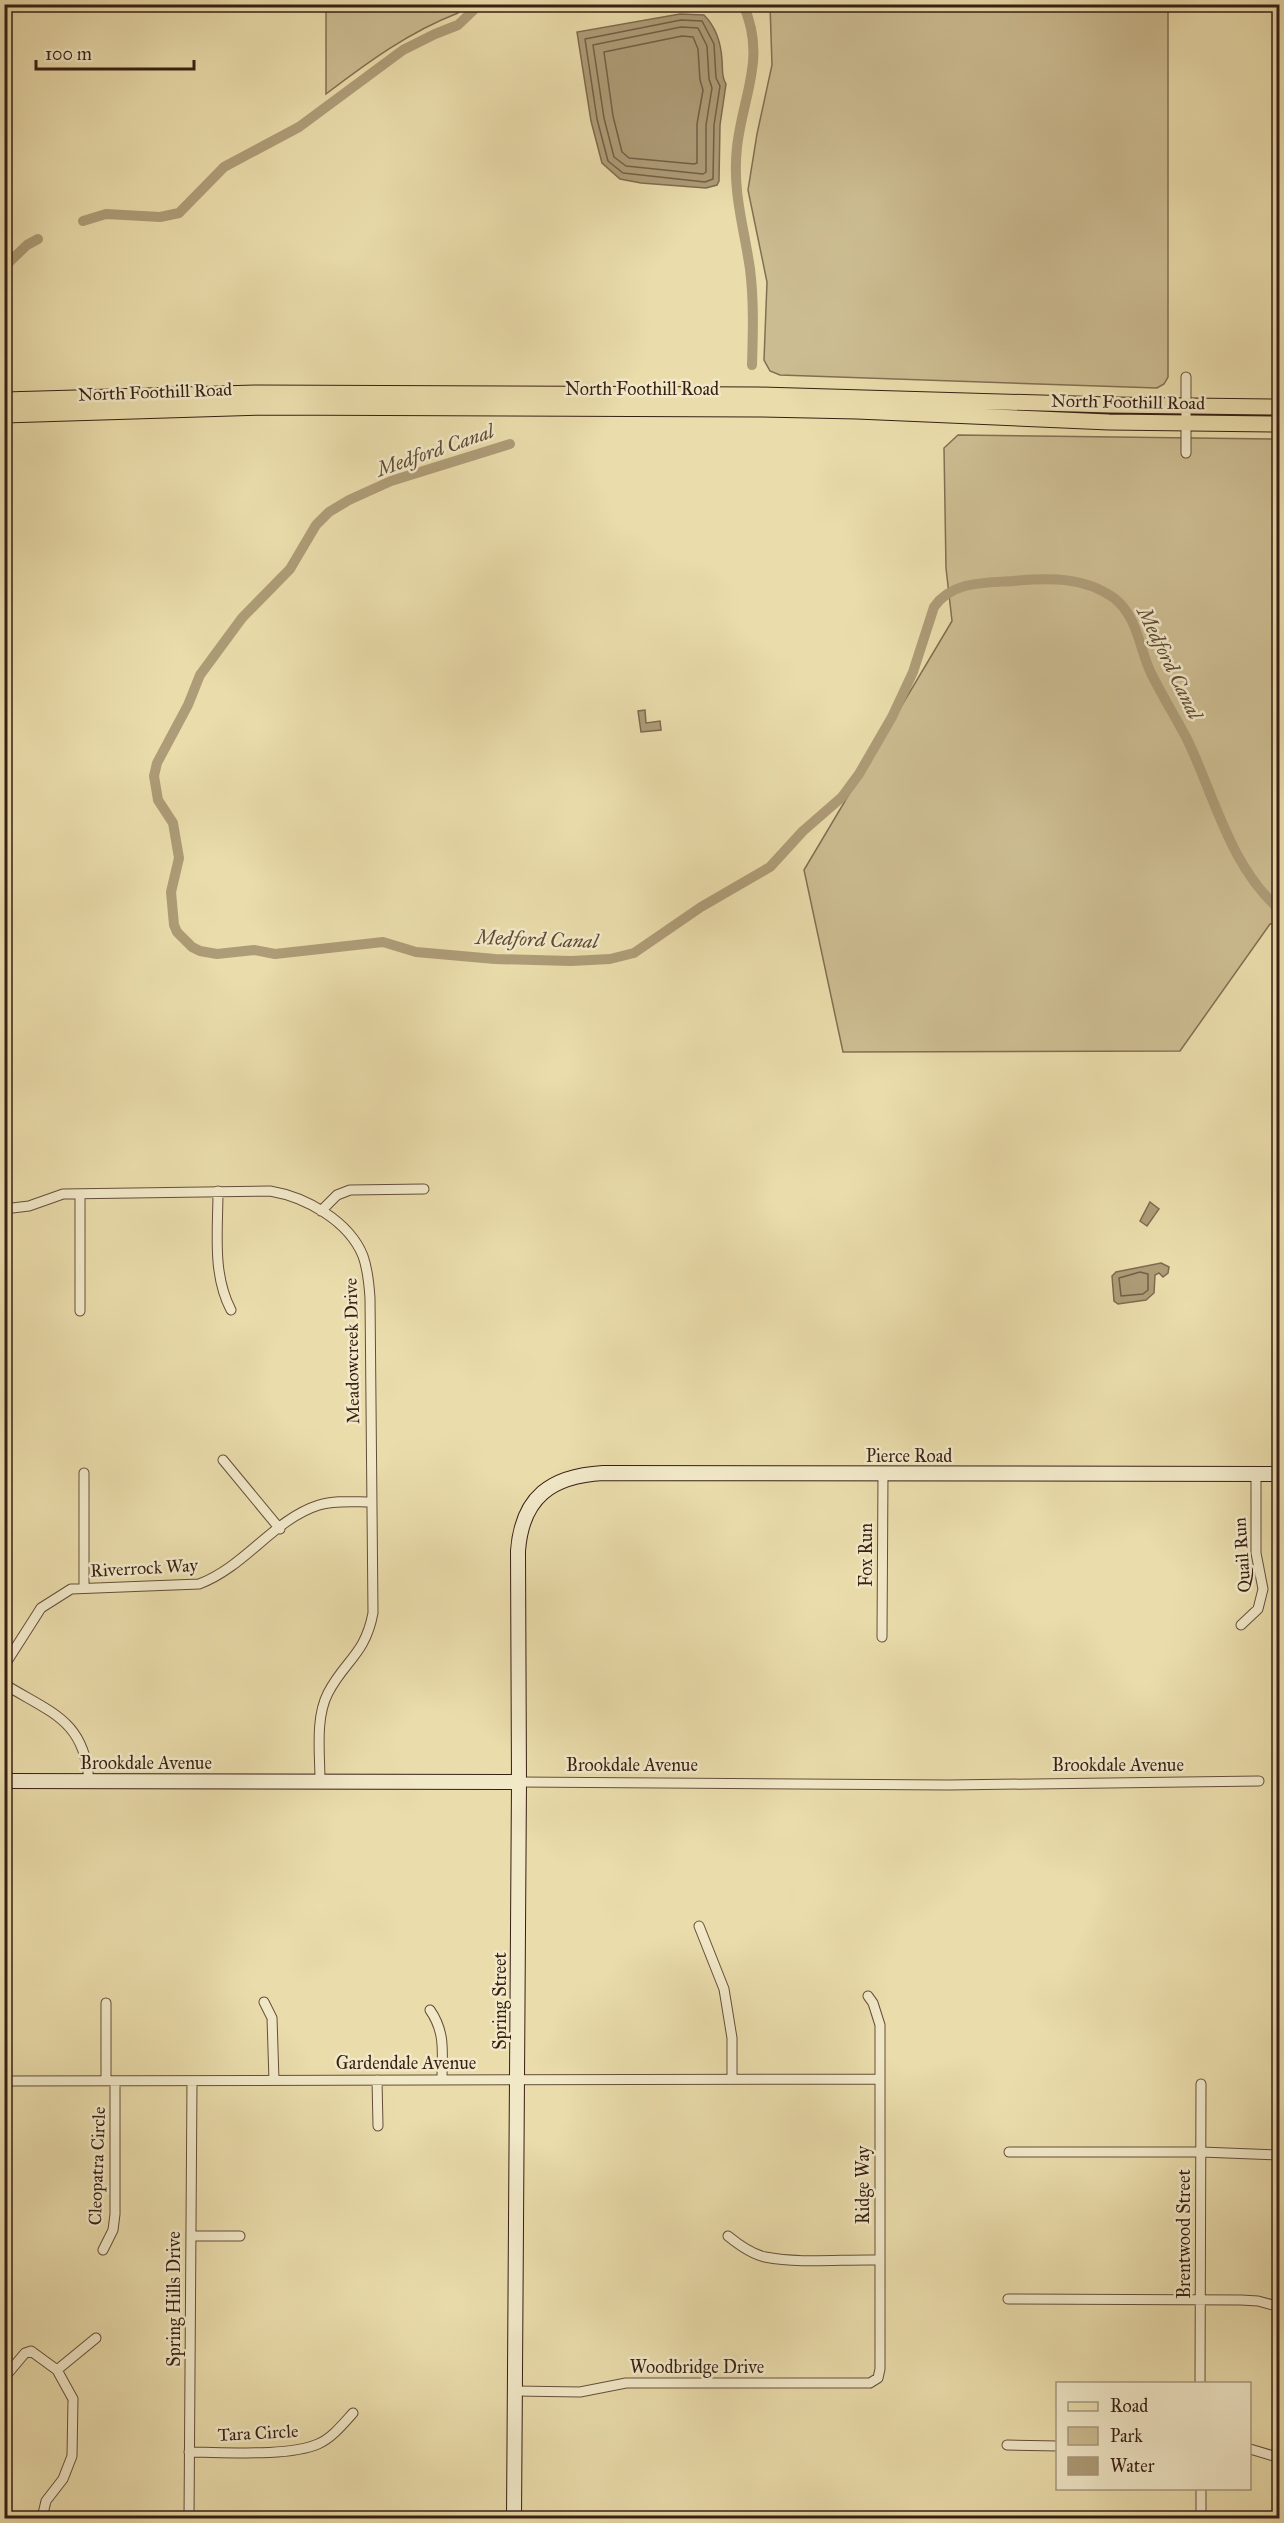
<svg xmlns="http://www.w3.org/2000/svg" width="1284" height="2523" viewBox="0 0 1284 2523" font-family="'IM FELL Great Primer',serif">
  <rect width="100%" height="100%" fill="#eadcab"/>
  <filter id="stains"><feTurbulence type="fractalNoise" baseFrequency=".00333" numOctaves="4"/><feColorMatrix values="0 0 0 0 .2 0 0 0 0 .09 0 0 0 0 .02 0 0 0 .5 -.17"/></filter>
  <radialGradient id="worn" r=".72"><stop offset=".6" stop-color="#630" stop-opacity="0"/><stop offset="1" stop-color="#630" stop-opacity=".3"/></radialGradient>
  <path fill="#ccbc91" stroke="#826e52" stroke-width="1.5" d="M326,5v-1l136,1 -4,8c-49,19 -90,49 -132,81z
    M770,5h398v372l-4,7 -7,4 -377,-13 -10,-4 -6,-11 3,-78 -19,-92 9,-56 15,-69z
    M958,435l321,4v485h-9l-90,127 -337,1 -39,-182 148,-249 -6,-53 -2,-120z"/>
  <path fill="#ad9c77" stroke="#7e6a4f" stroke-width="1.5" d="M680,14l24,1c12,12 17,29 18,45 1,10 -1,16 4,24l-6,41 -1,56 -2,4 -11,3 -65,-5 -21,-4 -18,-16 -11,-42 -14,-89z
    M645,710l1,13 14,-2 1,9 -20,2 -3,-21z
    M1150,1202l9,7 -12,17 -7,-5z
    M1161,1263l8,4 -1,6 -5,4 -4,-4 -4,2 -1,18 -8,7 -28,4 -4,-3 -2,-25 4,-4z"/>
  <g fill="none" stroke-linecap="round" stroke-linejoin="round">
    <path stroke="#725e45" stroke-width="1.5" d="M681,20l21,1 12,23 2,34 4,8 -6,39 -1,54 -8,3 -82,-9 -15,-12 -11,-42 -12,-80z
      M681,27l17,1 9,18 2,33 3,9 -6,37v47l-3,2 -77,-8 -12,-9 -10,-39 -11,-73z
      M682,36l11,1 5,12 2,31 3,10 -6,34v39l-3,1 -65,-6 -7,-6 -9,-36 -9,-64z
      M1140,1272l8,2v16l-5,4 -22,2 -2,-18z"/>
    <path stroke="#ad9c77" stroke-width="10" d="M743,4c24,54 0,90 -6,143 -5,44 7,80 13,122 4,32 3,64 2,96
      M83,221l23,-7 54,3 19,-4 45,-46 75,-40 104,-77 32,-16 23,-9 22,-21
      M4,267l23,-22 11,-6
      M510,444l-119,37 -42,19 -20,12 -13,13 -26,44 -48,49 -42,57 -12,30 -31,58 -3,13 4,24 15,23 6,35 -8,34 3,33 3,7 15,15 8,4 17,3 37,-4 21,4 108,-12 33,10 79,7 76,2 39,-2 24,-6 67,-46 69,-40 33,-36 39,-34 17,-23 33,-57 21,-45 21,-65c18,-26 50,-24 79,-26 35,-3 70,-5 101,17 23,18 25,48 36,73 11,23 25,45 37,68 28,58 42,126 93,171"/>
    <g stroke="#644e39" stroke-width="11">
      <path id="street" d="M1186,453v-76
        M218,1191c0,40 -6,83 13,119
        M80,1194v117
        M4,1209l25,-3 34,-12 207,-3c36,6 79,30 93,65 5,14 6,27 7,42l3,315c-8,42 -28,47 -45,80 -13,25 -8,61 -8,88
        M321,1211l16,-16 13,-5 74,-1
        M223,1460l57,69
        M84,1587v-114
        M1241,1625l17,-16 5,-20 -7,-36v-79
        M882,1637l1,-163
        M4,1666l37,-58 30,-19 128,-5c46,-17 75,-65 120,-79 16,-5 35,-3 52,-3
        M4,1684c47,29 81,36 85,98
        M519,1782l430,3 310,-4
        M4,1908l2,4
        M699,1926l25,63 8,49v41
        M264,2002l8,16 2,62
        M430,2010c16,23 12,43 12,70
        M377,2080l1,46
        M4,2081l876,-2
        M106,2081v-78
        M1009,2152h192l79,3
        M191,2236h49
        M728,2236c11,9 23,18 37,21 36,7 77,2 114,3
        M103,2250l10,-20 2,-16v-133
        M1008,2299l233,1 17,1 22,6
        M57,2370l39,-32
        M4,2378l21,-25 6,-2 26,19 16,29 -1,57 -9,23 -17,22 -4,17
        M1200,2384l1,-300
        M516,2391l64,1 46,-9h244l8,-5 2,-9v-344l-7,-22 -5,-7
        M1007,2445l51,1
        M1250,2449l30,9
        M189,2452c34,0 99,5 129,-8 14,-6 25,-20 35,-31
        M1201,2488v30
        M189,2518l3,-437"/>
    </g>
    <g stroke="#371f13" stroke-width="16">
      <path id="secondary" d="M4,1781l515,1
        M514,2518l5,-736 -1,-231c4,-54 33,-75 85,-78l677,1"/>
    </g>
    <g stroke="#371f13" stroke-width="17">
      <path id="primary" d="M4,400l251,-7 504,2 350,10 171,2
        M4,415l256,-8 499,2 98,2 252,11 171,2"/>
    </g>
    <use href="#street" stroke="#f1e8c8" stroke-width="9"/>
    <use href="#secondary" stroke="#f1e8c8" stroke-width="14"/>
    <use href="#primary" stroke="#eadcab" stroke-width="15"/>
  </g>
  <g text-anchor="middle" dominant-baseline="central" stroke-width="5" stroke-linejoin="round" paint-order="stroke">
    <g font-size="18" fill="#371f13" stroke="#f1e8c8">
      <text x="642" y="389">North Foothill Road</text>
      <text transform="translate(155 392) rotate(-2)">North Foothill Road</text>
      <text transform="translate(1128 402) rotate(1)">North Foothill Road</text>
      <text transform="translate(352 1351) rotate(-91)">Meadowcreek Drive</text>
      <text x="909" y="1456">Pierce Road</text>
      <text transform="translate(866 1555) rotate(-90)">Fox Run</text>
      <text transform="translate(1242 1555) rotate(-94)">Quail Run</text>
      <text transform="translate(144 1568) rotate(-3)">Riverrock Way</text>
      <text x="146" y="1763">Brookdale Avenue</text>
      <text x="632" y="1765">Brookdale Avenue</text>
      <text x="1118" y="1765">Brookdale Avenue</text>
      <text transform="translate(500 2001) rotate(-90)">Spring Street</text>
      <text x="406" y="2063">Gardendale Avenue</text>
      <text transform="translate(97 2166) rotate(-88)">Cleopatra Circle</text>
      <text transform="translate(863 2185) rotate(-90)">Ridge Way</text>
      <text transform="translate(1184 2234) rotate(-90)">Brentwood Street</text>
      <text transform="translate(174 2299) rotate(-90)">Spring Hills Drive</text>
      <text x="697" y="2367">Woodbridge Drive</text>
      <text transform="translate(258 2433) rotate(-3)">Tara Circle</text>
    </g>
    <g font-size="20" font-style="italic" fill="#604b36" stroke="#f1e8c8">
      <text transform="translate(435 450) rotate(-19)">Medford Canal</text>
      <text transform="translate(1170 663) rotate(64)">Medford Canal</text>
      <text transform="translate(537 939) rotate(2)">Medford Canal</text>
    </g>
  </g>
  <rect width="1284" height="2523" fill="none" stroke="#eadcab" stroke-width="24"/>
  <rect x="6" y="6" width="1272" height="2511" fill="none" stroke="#371f13" stroke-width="3"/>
  <rect x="12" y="12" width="1260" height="2499" fill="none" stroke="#371f13" stroke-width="1.5"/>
  <rect x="1056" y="2382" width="195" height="108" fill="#f1e8c8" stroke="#a79880" stroke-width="1.5"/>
  <rect x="1068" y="2402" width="30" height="9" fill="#eadcab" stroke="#a79880" stroke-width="1.5"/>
  <text x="1110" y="2412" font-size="18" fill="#371f13">Road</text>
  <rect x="1068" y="2427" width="30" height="18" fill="#ccbc91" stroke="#a79880" stroke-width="1.5"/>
  <text x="1110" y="2442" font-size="18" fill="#371f13">Park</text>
  <rect x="1068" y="2457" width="30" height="18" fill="#ad9c77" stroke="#a79880" stroke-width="1.5"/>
  <text x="1110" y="2472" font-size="18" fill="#371f13">Water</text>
  <path d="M36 60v9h158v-9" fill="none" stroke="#371f13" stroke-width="3"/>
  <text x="45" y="60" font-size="18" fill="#371f13" stroke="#f1e8c8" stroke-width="4.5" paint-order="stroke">100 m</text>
  <rect width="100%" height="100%" filter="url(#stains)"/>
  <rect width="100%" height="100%" fill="url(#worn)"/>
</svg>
